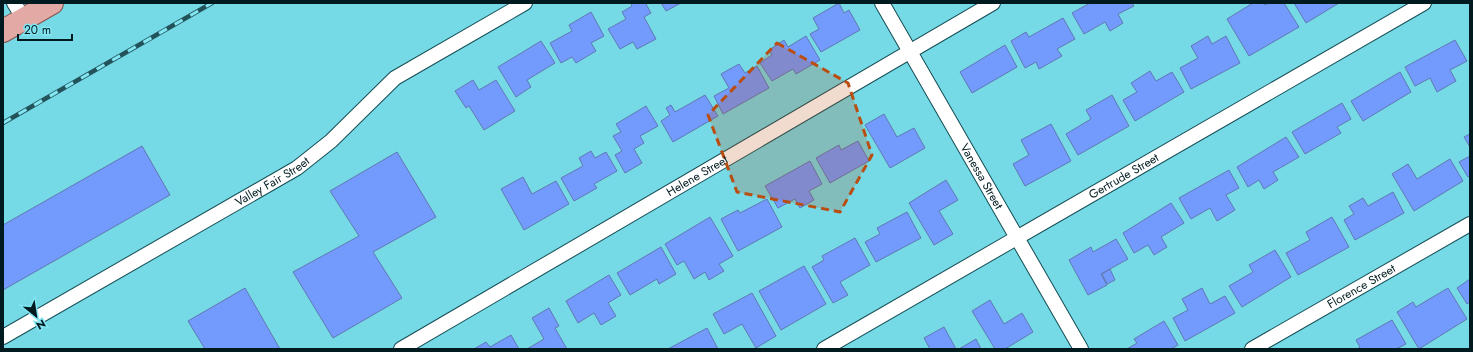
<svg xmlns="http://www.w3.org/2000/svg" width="1473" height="352" viewBox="0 0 1473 352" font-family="Jost,sans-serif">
  <rect width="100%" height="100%" fill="#75d9e6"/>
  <path fill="#739afd" stroke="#6078b3" d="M631,3h17l-2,1 5,9 -7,4 12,22 -19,10 -4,-7 -13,7 -12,-20 18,-10 -4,-7 10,-6z
    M661,3h20l-15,8z
    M839,3l5,10 5,-3 11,20 -39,22 -11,-18 9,-5 -6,-11z
    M1090,3h42l2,3 -16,8 5,9 -13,8 -5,-9 -21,12 -12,-21z
    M1253,3h10l2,2 4,-2h15l15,24 -50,29 -22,-37z
    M1294,3h45l-33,20z
    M591,12l13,24 -13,7 5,8 -20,12 -4,-6 -11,6 -11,-20 22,-12 -3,-6z
    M1063,18l12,21 -18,10 5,7 -23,13 -3,-7 -11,6 -14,-27 15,-9 3,5z
    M806,36l14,24 -24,14 -3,-5 -21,12 -12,-18 12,-8 -3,-5 15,-10 4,7z
    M1208,36l4,8 14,-8 14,27 -49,26 -11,-21 18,-10 -7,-12z
    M1455,40l12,21 -17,9 6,11 -19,11 -7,-14 -15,8 -10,-19z
    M541,41l14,22 -28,17 4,7 -15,10 -18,-30z
    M1005,45l12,22 -45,26 -12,-21z
    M739,64l6,9 12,-7 12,22 -46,26 -9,-18 15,-8 -8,-14z
    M1150,71l6,10 16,-9 12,20 -49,29 -12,-21 14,-8 -6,-9z
    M1400,72l11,20 -48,29 -12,-20z
    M473,80l6,10 17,-10 19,31 -31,19 -15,-24 -3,2 -11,-17z
    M705,95l13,21 -45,26 -12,-21 9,-6 -4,-7 5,-3 4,7z
    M1112,95l17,31 -51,29 -12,-21 25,-15 -5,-9z
    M1342,103l9,16 -14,8 4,6 -36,21 -13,-22z
    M646,106l12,20 -18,10 4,7 -10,6 8,14 -17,10 -10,-18 7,-4 -9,-15 8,-4 -5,-8z
    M884,114l13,23 17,-9 11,20 -35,20 -25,-43z
    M1051,124l20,37 -46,25 -12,-22 16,-9 -8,-15z
    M1470,134v13l-6,-10z
    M1286,137l13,20 -26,15 5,8 -14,9 -5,-9 -11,7 -11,-20z
    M858,141l11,20 -39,22 -14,-25 23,-13 2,5z
    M142,146l28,49 -167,95v-65z
    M591,151l4,7 11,-6 11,19 -23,13 3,4 -23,13 -13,-23 22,-12 -4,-8z
    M397,152l39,65 -63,35 29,46 -69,40 -40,-66 66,-36 -29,-45z
    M1470,156v20l-2,1 -9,-15z
    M1450,159l13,22 -49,30 -22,-37 16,-10 9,15z
    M810,161l12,23 -13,7 5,9 -14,8 -5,-9 -17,9 -13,-22z
    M1229,170l10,18 -13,7 9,15 -18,11 -7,-13 -19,11 -12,-21z
    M523,177l9,17 24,-13 13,23 -45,26 -23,-41z
    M946,180l12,20 -19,11 14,23 -19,11 -25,-42z
    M1393,192l11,21 -49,27 -11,-20 10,-6 -5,-8 14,-8 5,8z
    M767,199l15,28 -44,24 -17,-32 17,-9 2,3z
    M1171,203l13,20 -23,14 6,10 -13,8 -6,-10 -14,8 -11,-20z
    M907,212l14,26 -45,24 -11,-20 15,-8 -3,-6z
    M710,217l23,39 -14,8 5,7 -15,9 -4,-8 -11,7 -10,-18 -7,4 -12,-21z
    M1332,217l17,30 -51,28 -12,-22 24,-13 -4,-8z
    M855,238l15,27 -30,17 8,13 -15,8 -21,-36 12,-7 -2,-4z
    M1116,239l12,20 -27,15 6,11 -19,10 -19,-35 22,-13 2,5z
    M661,247l15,27 -17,10 -2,-5 -27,16 -13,-22z
    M1275,250l16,27 -49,30 -13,-21 24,-14 -4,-7z
    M804,266l22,38 -45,26 -22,-39z
    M1110,269l5,11 -8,4 -5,-10z
    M609,275l12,20 -13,8 8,13 -15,9 -7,-12 -16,10 -12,-22z
    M1470,279v23l-3,2 -10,-16z
    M245,288l35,61h-75l-17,-28z
    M1202,288l8,16 15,-8 10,17 -50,28 -12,-23 15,-8 -6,-11z
    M1448,288l19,31 -48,30 -22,-37 16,-10 3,5z
    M752,293l24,43 -20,12 -14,-24 -18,10 -11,-20z
    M990,300l14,24 18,-11 11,19 -28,17h-10l-23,-38z
    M549,308l10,18 -4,2 12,21h-40l17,-10 -12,-21z
    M1392,320l14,24 -10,5h-39l3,-2 -4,-7z
    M1164,321l14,24 -7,4h-44l10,-6 -3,-4z
    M944,327l12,22h-26l-6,-11z
    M707,328l11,21h-50z
    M511,335l8,14h-45l12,-7 4,5z
    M976,339l5,10h-22z"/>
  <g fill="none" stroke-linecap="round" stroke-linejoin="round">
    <g stroke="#154d54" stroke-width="16">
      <g id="street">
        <path d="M14,3l10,16"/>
        <path id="s1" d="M882,3l199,346"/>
        <path id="s2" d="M3,337l294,-169 34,-27 64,-63 130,-75"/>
        <path id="s3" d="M401,349l592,-346"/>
        <path id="s4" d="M824,349l600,-346"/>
        <path id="s5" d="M1252,349l218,-125"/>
      </g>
    </g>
    <g stroke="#88524e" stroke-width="24">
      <path id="primary" d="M3,31l49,-28"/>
    </g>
    <use href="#street" stroke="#fff" stroke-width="14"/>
    <use href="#primary" stroke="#e3a9a4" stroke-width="22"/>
    <g stroke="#23535a" stroke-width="4.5">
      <path id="rail" d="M3,123l209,-120"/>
    </g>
    <use href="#rail" stroke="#82e6f3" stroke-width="3" stroke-dasharray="9" stroke-linecap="butt"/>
  </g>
  <path fill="#ba4d10" fill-opacity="0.2" stroke="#ba4d10" stroke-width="3" stroke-dasharray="8 5" stroke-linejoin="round" d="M777,43l71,40 24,72 -32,57 -103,-20 -29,-77z"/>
  <g text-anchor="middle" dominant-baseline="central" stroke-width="3" stroke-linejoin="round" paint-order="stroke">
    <g font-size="12" fill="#001b1f" stroke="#82e6f3">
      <text stroke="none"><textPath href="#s3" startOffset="343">Helene Street</textPath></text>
      <text stroke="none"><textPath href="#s1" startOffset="200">Vanessa Street</textPath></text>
      <text stroke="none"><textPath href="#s4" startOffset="346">Gertrude Street</textPath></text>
      <text stroke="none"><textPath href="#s2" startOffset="311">Valley Fair Street</textPath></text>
      <text stroke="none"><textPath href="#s5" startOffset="126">Florence Street</textPath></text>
    </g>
  </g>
  <rect width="1473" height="352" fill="none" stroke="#001b1f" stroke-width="8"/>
  <g transform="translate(36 316) rotate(150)" stroke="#82e6f3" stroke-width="3" paint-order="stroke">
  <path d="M0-3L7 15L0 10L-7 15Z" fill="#001b1f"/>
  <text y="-6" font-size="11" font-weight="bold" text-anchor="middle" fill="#001b1f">N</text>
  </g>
  <path d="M18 34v6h54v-6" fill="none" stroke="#001b1f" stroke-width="2"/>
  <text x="24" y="34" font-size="12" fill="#001b1f" stroke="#82e6f3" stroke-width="3" paint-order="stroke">20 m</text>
</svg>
